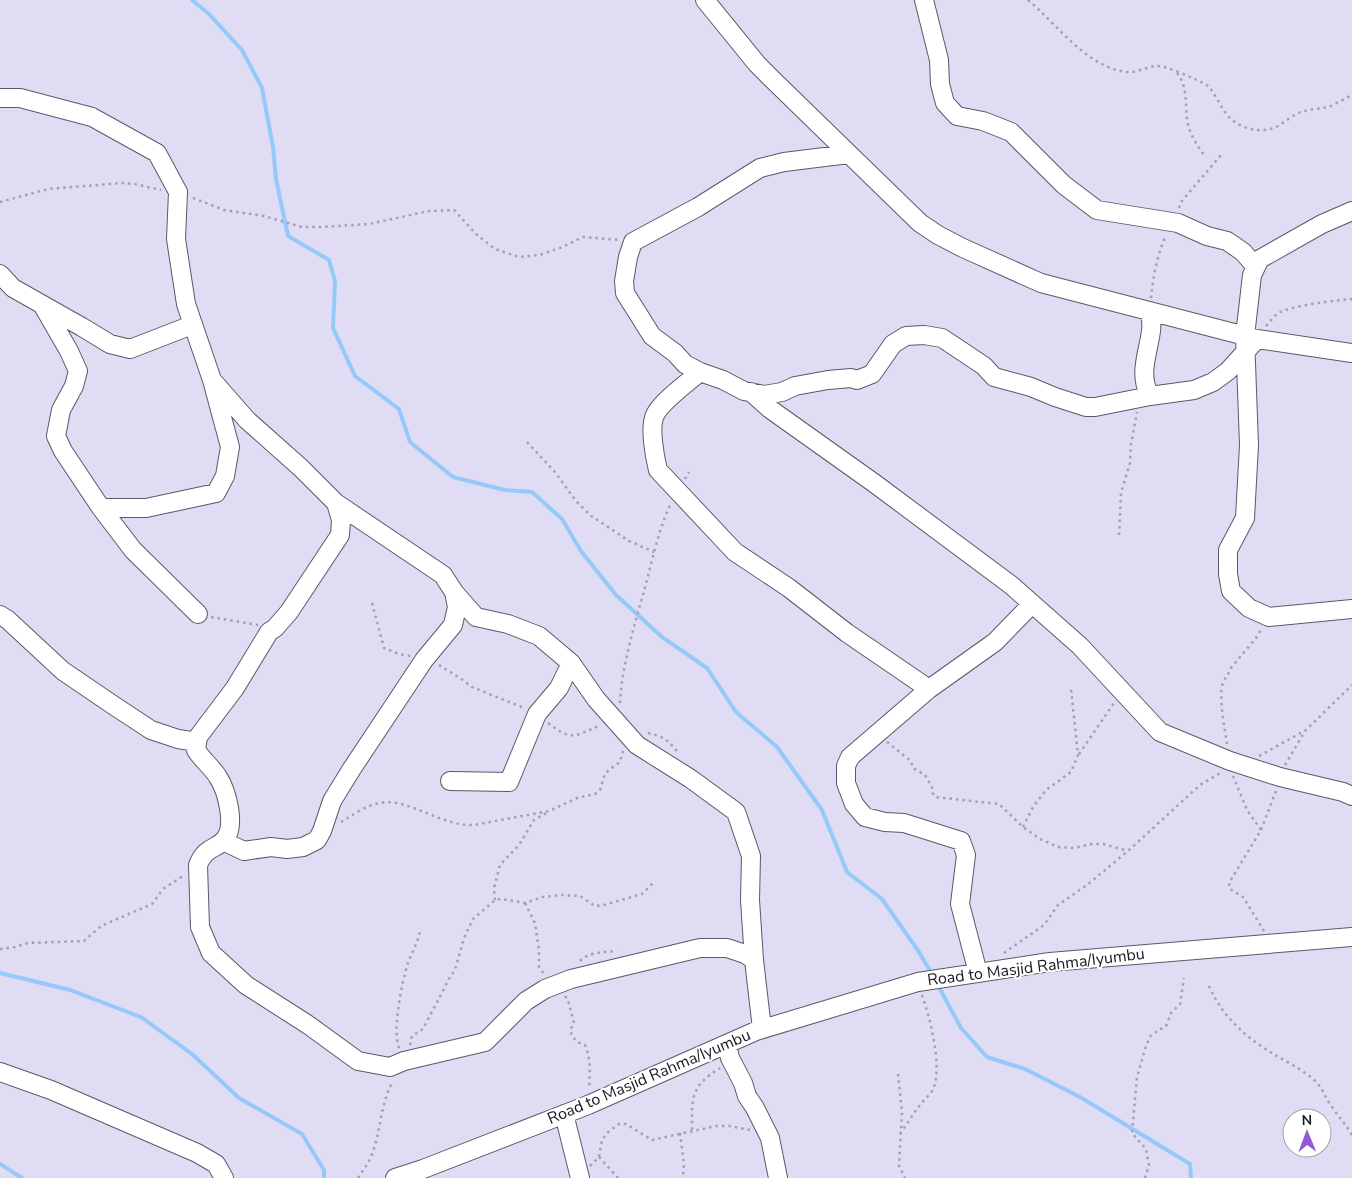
<svg xmlns="http://www.w3.org/2000/svg" width="1352" height="1178" viewBox="0 0 1352 1178" font-family="'Nunito Sans',sans-serif">
  <rect width="100%" height="100%" fill="#e0dcf3"/>
  <g fill="none" stroke-linecap="round" stroke-linejoin="round">
    <path stroke="#95c9fa" stroke-width="4" d="M192,0l17,14 33,36 20,38 11,59 3,32 12,57 41,24 6,21 -2,47 22,48 44,33 11,33 43,35 52,13 27,2 30,27 19,32 35,44 46,42 45,31 29,44 41,35 45,63 25,62 35,27 37,53 10,17
      M0,973l70,17 71,27 51,37 47,44 63,36 22,36v8
      M940,989l21,39 26,29 38,12 55,28 110,67 1,14
      M0,1164l22,14"/>
    <g stroke="#5b586a" stroke-width="20">
      <path id="minor" d="M705,0l52,64 16,16 147,143 18,12 25,13 78,35 216,56 95,14
        M924,0l15,60 1,24 5,19 12,13 26,5 28,11 53,53 33,25 81,13 29,13 20,5 16,11 13,15
        M0,98h20l72,19 65,36 21,39 -2,47 10,65 26,76 18,67 -5,29 -9,17 -70,15h-45l-38,-57 -7,-15 5,-26 13,-24 4,-15 -9,-20 -26,-45
        M849,154l-65,8 -24,6 -62,39 -65,35 -5,15 -4,24 1,12 27,43 23,17 10,11 15,8 23,8 21,11 20,4 18,-3 13,-6 33,-6 23,-2 6,2 15,-6 21,-30 13,-8 18,-1 18,3 42,28 10,11 37,10 24,10 31,10h9l55,-11 44,-6 19,-8 15,-11 29,-32
        M1352,211l-30,13 -62,35 -8,16 -7,61 4,109 -4,73 -17,32v24l3,17 18,17 20,9 83,-8
        M0,274l13,14 69,39 28,17 20,5 62,-24
        M700,372c-12,10 -39,30 -45,43 -6,12 0,43 3,55l77,82 54,36 58,45 82,56
        M212,380l35,40 54,48 35,35 5,17 -1,15 -51,77 -14,16 -6,4 -34,56 -37,49 -2,13c6,10 16,17 22,27 9,14 18,48 7,62 -8,11 -19,6 -27,26l2,62 11,26 35,32 61,39 51,37 32,6 14,-6 81,-19 41,-41 19,-12 26,-10 129,-31h27l18,6 9,6 8,69
        M751,392l19,17 104,74 137,102 69,61 80,86 70,29 50,16 63,15 9,4
        M1150,396c-12,-22 -2,-42 1,-65 1,-6 0,-13 -1,-20
        M101,508l32,42 65,64
        M454,592l22,25 32,7 31,12 32,27 25,36 41,46 54,34 45,33 15,44 -1,44 4,60
        M0,615l8,5 55,51 50,34 38,25 27,9 19,3
        M450,781l59,1 28,-68 22,-26 12,-25
        M223,841l21,10 27,-4 16,2 16,-2 14,-7 5,-9 10,-30 19,-31 73,-110 29,-35 4,-18 -3,-15 -11,-17 -107,-72
        M978,973l-18,-69 6,-49 -5,-14 -57,-18 -19,-1 -20,-5 -11,-13 -8,-21v-17l4,-9 79,-68 66,-47 37,-38
        M727,1045l3,13 13,25 4,13 8,12 15,30 8,40
        M0,1072l51,18 146,63 19,11 8,14
        M564,1114l16,64
        M395,1178l28,-9 165,-64 168,-74 162,-49 132,-20 302,-25"/>
    </g>
    <path stroke="#a29fb1" stroke-width="2.5" stroke-dasharray="2.5 4" stroke-linecap="butt" d="M1028,0c29,24 57,66 98,72 11,1 20,-5 30,-6 10,-1 41,14 51,19 10,10 14,25 24,34 13,11 32,15 47,7 8,-5 15,-11 23,-14 9,-3 18,-3 27,-5 8,-3 16,-8 24,-12
      M1177,73c11,14 8,30 10,46 2,14 9,25 17,36
      M193,198l31,12 40,6 38,11h19l48,-3 60,-13 25,-1 22,24 19,15 24,8 20,-2 21,-7 23,-11 37,3
      M0,202l48,-13 74,-6 12,1 27,6
      M1179,208l2,-6 40,-47
      M1151,298c2,-21 6,-43 15,-62
      M1266,326c4,-4 7,-9 11,-12 10,-8 61,-14 75,-15
      M527,442l28,30 21,29 14,14 39,26 25,11
      M685,479l4,-7
      M1119,535l2,-42 9,-30 1,-19 6,-32
      M372,603l12,45 15,6 11,2
      M211,617l47,8
      M439,665l21,13 12,9 52,21
      M620,703c2,-39 14,-75 24,-112 8,-29 14,-60 27,-88
      M548,723c25,19 26,13 53,2
      M648,733c17,4 20,7 31,21
      M887,742l24,19 2,7 12,7 7,12v5l3,5 64,7 24,23 17,12 18,8 16,1 18,-4h11l25,7
      M1227,744c-2,-14 -9,-49 -4,-61 2,-6 6,-9 8,-15l25,-30 6,-10
      M1079,754l35,-51
      M1259,756l47,-26 46,-45
      M1285,765l20,-34
      M1233,776l14,34 14,20
      M341,822c12,-7 25,-17 39,-19 27,-6 62,24 94,22l75,-14 28,-13 18,-4 5,-4 5,-16 5,-5 10,-7 3,-11
      M1023,827l10,-20 13,-17 25,-18 7,-17 -7,-66
      M495,900l-1,-12 6,-23 19,-20 15,-25 14,-8
      M525,903l10,20 4,28v16l5,7
      M1264,931l-21,-34 -13,-8 -1,-6 32,-53 15,-39
      M0,949l15,-2 13,-4 56,-2 17,-15 51,-22 11,-15 20,-13
      M1004,953l40,-28 14,-20 29,-20 41,-34 72,-66 22,-13
      M580,961c9,-9 24,-9 37,-10
      M1209,986c12,28 33,48 58,64 15,10 32,17 46,29 11,9 11,18 19,28 7,10 14,18 20,28
      M565,996l3,4 6,23 -4,7c3,9 7,13 15,15 6,14 5,28 4,44
      M410,1045l2,-9 11,-7 27,-52 5,-7 9,-32 9,-19 22,-19 6,-1 24,4 18,-6 19,-2 18,1 15,10 9,-1 38,-11 12,-12
      M399,1048c-7,-18 3,-66 9,-85 4,-11 10,-20 12,-32
      M898,1074l4,39 -3,53 6,12
      M692,1130c0,-33 -2,-43 28,-62
      M680,1133l4,31 -1,14
      M900,1134c7,-10 13,-20 20,-29 4,-6 12,-11 14,-18 8,-23 -4,-69 -12,-92
      M599,1157l19,21
      M590,1166l9,-9 3,-17 5,-7 12,-9h7l26,16 64,-14h14l20,4
      M358,1178c5,-8 11,-15 14,-24 9,-24 8,-49 21,-73
      M1145,1178l4,-13 -3,-16 -14,-16 5,-56 9,-31 5,-11 15,-9 5,-13 9,-9 4,-26"/>
    <use href="#minor" stroke="#fff" stroke-width="18"/>
  </g>
  <g text-anchor="middle" dominant-baseline="central" stroke-width="4" stroke-linejoin="round" paint-order="stroke">
    <g font-size="16" fill="#1b1921" stroke="#fff">
      <text transform="translate(1036 967) rotate(-7)">Road to Masjid Rahma/Iyumbu</text>
      <text transform="translate(649 1077) rotate(-23)">Road to Masjid Rahma/Iyumbu</text>
    </g>
  </g>
  <g transform="translate(1307 1133) rotate(359)"><circle r="24" fill="#ffffff" stroke="#a4a3a6"/>
  <path d="M0-4L9 19L0 12L-9 19Z" fill="#905bd3"/>
  <text y="-8" font-size="14" font-weight="bold" text-anchor="middle" fill="#1b1921">N</text>
  </g>
</svg>
